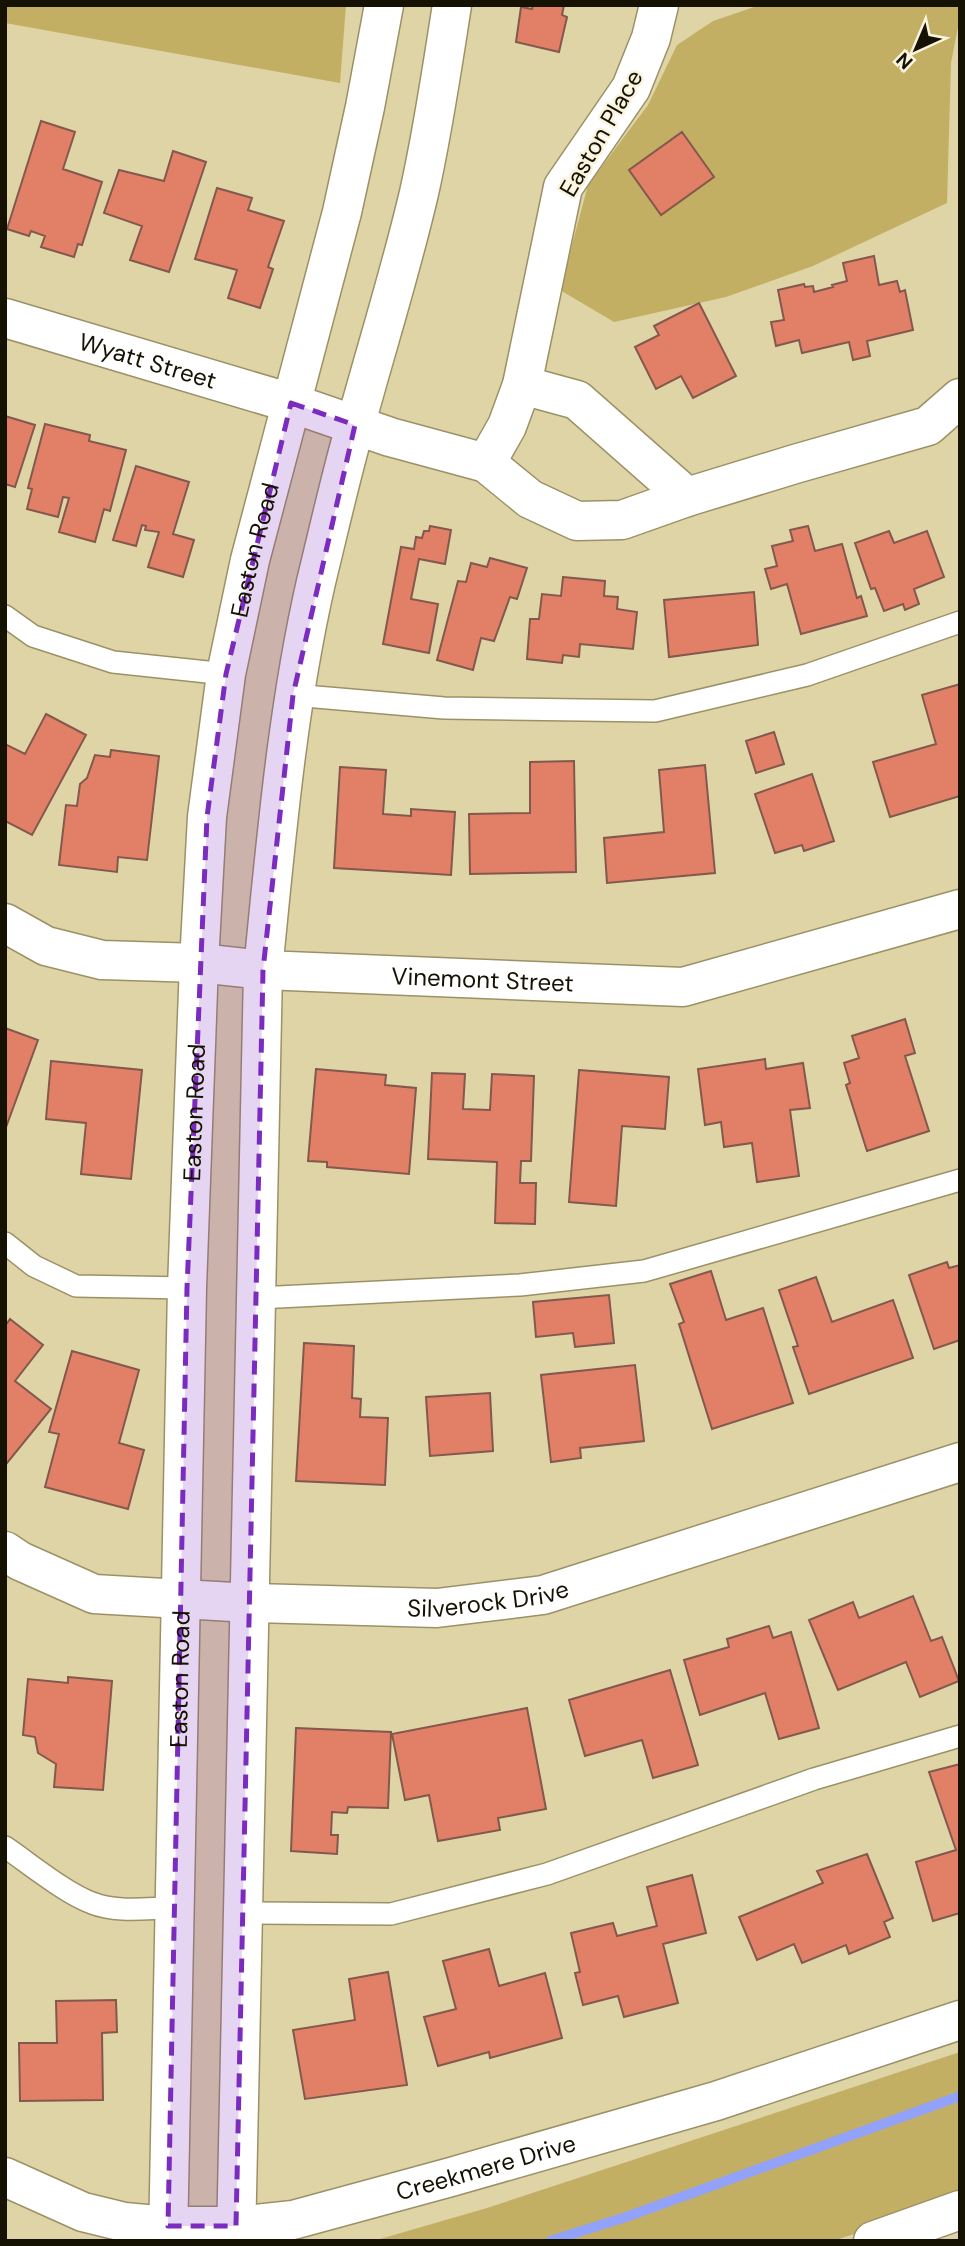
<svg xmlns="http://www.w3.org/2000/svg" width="965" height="2246" viewBox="0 0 965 2246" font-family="'DM Sans',sans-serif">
  <rect width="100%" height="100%" fill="#dfd4a6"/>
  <path fill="#c3af63" d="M5,5h341l-6,78 -335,-60z
    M760,5h200v12l-9,46 -4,140 -134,63 -87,31 -112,25 -54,-32 28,-105 60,-80 29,-60 36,-24z
    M960,2052v147l-127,42h-460l114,-33z"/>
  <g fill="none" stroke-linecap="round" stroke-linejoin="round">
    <path stroke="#92a2f8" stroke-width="10" d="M550,2241l76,-24 334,-121"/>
  </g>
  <path fill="#e28067" stroke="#83584d" stroke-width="2" d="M533,5h31l-2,10 5,2 -8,35 -43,-10 5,-35 11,2z
    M41,121l34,11 -12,37 39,13 -20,63 -4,-1 -4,13 -33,-10 4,-11 -14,-5 -2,5 -22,-7z
    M682,132l32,45 -53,38 -32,-45z
    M173,151l33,11 -37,110 -39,-12 12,-34 -38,-13 15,-43 45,11z
    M217,188l35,10 -4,12 36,11 -16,46 5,2 -13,39 -32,-10 9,-28 -42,-11z
    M874,256l5,29 18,-4 3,11 5,-2 8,40 -46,11 3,15 -17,4 -4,-18 -47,11 -3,-13 -23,6 -5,-24 13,-2 -6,-30 26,-6 1,3 8,-1 1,6 19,-5 -1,-2 15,-4 -4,-18z
    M699,303l37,73 -43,22 -12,-22 -25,13 -21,-42 24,-12 -5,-9z
    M5,416l30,9 -20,62 -10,-3z
    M45,424l45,11 -1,6 37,9 -16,61 -6,-2 -9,33 -36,-10 10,-34 -6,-1 -5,20 -31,-8 5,-20 -4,-1z
    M136,466l53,16 -16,52 21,6 -11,37 -35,-10 11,-35 -14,-2 1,-4 -4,-1 -6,21 -23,-6z
    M430,526l21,4 -6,34 -26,-5 -8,40 27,5 -9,49 -46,-9 18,-97 13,2 2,-12 6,1 2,-7h5z
    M808,526l7,25 27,-7 15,54 4,-2 6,20 -66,18 -14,-50 -16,5 -6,-20 12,-3 -5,-20 21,-5 -3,-11z
    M889,531l5,12 33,-12 17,46 -30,12 5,15 -14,6 -2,-6 -19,7 -9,-23 -4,1 -16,-46z
    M490,558l37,10 -10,31 -7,-2 -16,44 -13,-3 -8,32 -36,-10 21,-79 8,1 5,-19 16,4z
    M563,577l42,4 -1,15 14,1 -1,12 20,3 -4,37 -53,-5 -1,13 -16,-2 -1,8 -35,-4 3,-40h9l3,-25 19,2z
    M754,592l4,53 -89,12 -5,-57z
    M960,684v112l-70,21 -17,-55 63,-18 -14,-49z
    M46,714l40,21 -54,100 -27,-14v-77l20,10z
    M774,732l10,32 -28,9 -10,-32z
    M111,750l48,6 -12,104 -29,-3 -1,15 -58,-7 7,-60 11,1 3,-22 7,-6 8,-23 15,2z
    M574,761l2,111 -106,2 -1,-60 61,-1v-51z
    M705,765l10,108 -108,10 -3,-45 60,-6 -5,-62z
    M340,767l46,3 -3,44 28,2v-7l44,3 -4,63 -117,-7z
    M812,774l22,67 -30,10 -2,-6 -27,8 -20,-59z
    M905,1019l10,34 -10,3 24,75 -62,20 -21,-66 4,-2 -6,-20 15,-5 -7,-22z
    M5,1028l33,12 -33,90z
    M765,1059l1,10 37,-6 7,45 -20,2 9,66 -42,6 -5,-39 -28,4 -3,-25 -16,3 -7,-56z
    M51,1061l91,9 -11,109 -50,-5 5,-51 -40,-4z
    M316,1069l70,6 -1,10 31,3 -7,86 -82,-7v-5l-19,-1z
    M579,1070l90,7 -4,52 -43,-3 -6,80 -47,-4z
    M432,1073l33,1 -2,35 27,1 2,-36 42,2 -3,85h-10l-1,22h16l-1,41 -40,-1 2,-61 -69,-3z
    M947,1262l2,6 11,-3v75l-26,9 -25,-74z
    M711,1271l15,49 37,-12 30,95 -81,26 -33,-105 5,-2 -14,-38z
    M816,1277l16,45 61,-22 20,58 -104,36 -16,-47 5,-1 -19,-56z
    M609,1295l5,48 -39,4 -2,-14 -37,4 -3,-35z
    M10,1319l33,26 -28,36 36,28 -44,54 -2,-2v-135z
    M304,1343l50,3 -2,52 9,1 -1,18 28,1 -3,67 -89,-4z
    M72,1351l67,19 -20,73 25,7 -16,59 -83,-22 14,-53 -10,-2z
    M635,1365l9,76 -64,7 1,10 -30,4 -10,-87z
    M490,1393l3,58 -63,5 -4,-59z
    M913,1596l18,45 11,-4 17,44 -39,16 -14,-35 -68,28 -29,-70 44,-18 6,16z
    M769,1626l4,12 18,-6 28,96 -40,11 -14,-46 -65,22 -16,-55 45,-13 -2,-8z
    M670,1670l28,95 -45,13 -11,-38 -57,16 -16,-56z
    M68,1677l44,4 -9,109 -49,-3 2,-23 -18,-11 -3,-16 -12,-2 5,-56 40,4z
    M527,1708l19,101 -48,9 2,12 -62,11 -9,-46 -24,5 -13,-66z
    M296,1728l95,4 -3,76 -40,-1 -1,6 -15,-1 -1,23h7l-1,19 -46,-3z
    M960,1764v149l-27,8 -17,-59 40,-12 -27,-78z
    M867,1854l26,64 -9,4 6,15 -41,17 -3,-9 -44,18 -8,-19 -37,16 -18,-43 84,-34 -6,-12z
    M692,1875l14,58 -43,11 15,59 -54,14 -6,-21 -35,9 -8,-32 5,-1 -9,-39 42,-10 4,13 40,-10 -10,-39z
    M489,1949l10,37 46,-13 17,65 -72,20 -1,-6 -51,14 -14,-49 32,-8 -13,-48z
    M388,1972l19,113 -102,14 -12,-69 62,-10 -6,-41z
    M116,2000l1,32 -15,1 1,67 -83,1 -1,-58h38l-1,-42z"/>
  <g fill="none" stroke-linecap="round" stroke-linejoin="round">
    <g stroke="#9c9166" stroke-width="24">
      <path id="lane" d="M5,616l28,20 80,26 113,12
        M293,695l151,13 211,3 152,-36 153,-53
        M5,1243l29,23 42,20 111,2
        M258,1298l262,-13 124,-14 316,-91
        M5,1847c25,17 60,46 87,56 25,10 56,5 82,5
        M242,1913l149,1 156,-40 267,-95 146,-43"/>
    </g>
    <g stroke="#9c9166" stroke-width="41">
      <g id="street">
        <path id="s1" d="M5,318l286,85 99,34 96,26 44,36 47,22 45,-1 65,-23 108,-33 133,-38 32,-28"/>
        <path d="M522,385l55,15 110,97"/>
        <path d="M486,463l21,-37 15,-41 41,-198 68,-99 20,-50 8,-33"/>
        <path id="s2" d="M5,923l41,23 56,14 97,3 64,7 420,17 277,-78"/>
        <path id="s3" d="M5,1551l15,10 74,33 157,9 186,5 106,-13 417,-133"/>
        <path id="s4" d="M5,2177l78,35 41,10 44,4h68l57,-6 158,-43 265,-76 244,-81"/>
        <path d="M873,2241l87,-31"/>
      </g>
    </g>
    <g stroke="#9c9166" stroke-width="41">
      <g id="secondary">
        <path id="s5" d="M168,2241l19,-953 12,-325 8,-146 19,-143 24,-114 92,-348 23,-105 19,-102"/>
        <path d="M236,2241l27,-1271c13,-130 24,-261 53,-388 13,-53 25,-107 40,-159 21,-77 45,-153 63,-230 14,-62 23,-125 33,-188"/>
      </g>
    </g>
    <use href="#lane" stroke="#fff" stroke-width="21"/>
    <use href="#street" stroke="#fff" stroke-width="38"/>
    <use href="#secondary" stroke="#fff" stroke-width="38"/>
  </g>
  <path fill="#7b2cbf" fill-opacity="0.2" stroke="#7b2cbf" stroke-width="5" stroke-dasharray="14 9" stroke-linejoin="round" d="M291,403l64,22 -62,270 -30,275 -27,1256h-68l19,-938 20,-471 19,-143z"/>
  <g text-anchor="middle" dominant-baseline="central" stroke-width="5" stroke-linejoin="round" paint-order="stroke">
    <g font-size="24" fill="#161203" stroke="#faf4de">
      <text transform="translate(601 133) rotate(-60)">Easton Place</text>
      <text stroke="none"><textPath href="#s1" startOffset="149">Wyatt Street</textPath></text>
      <text stroke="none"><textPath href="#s5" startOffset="1696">Easton Road</textPath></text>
      <text stroke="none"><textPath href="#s2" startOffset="486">Vinemont Street</textPath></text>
      <text stroke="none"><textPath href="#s5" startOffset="1129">Easton Road</textPath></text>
      <text stroke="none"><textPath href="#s3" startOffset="494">Silverock Drive</textPath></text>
      <text stroke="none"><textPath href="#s5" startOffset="562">Easton Road</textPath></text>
      <text stroke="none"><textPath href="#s4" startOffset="497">Creekmere Drive</textPath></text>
    </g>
  </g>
  <rect width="965" height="2246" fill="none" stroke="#161203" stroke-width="14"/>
  <g transform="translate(916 49) rotate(224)" stroke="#faf4de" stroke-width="5" paint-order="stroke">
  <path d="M0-5L12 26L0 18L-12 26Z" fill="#161203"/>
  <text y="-10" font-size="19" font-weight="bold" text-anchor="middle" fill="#161203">N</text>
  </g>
</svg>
